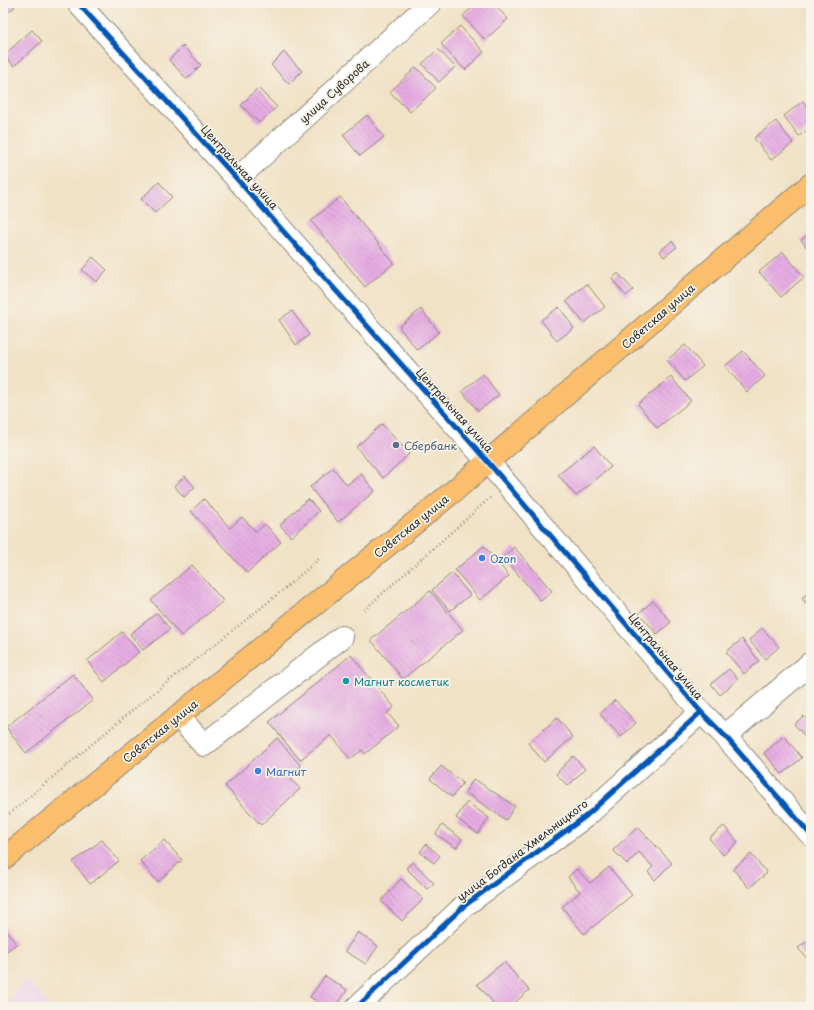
<svg xmlns="http://www.w3.org/2000/svg" width="814" height="1010" viewBox="0 0 814 1010" font-family="'Playpen Sans',sans-serif">
  <defs>
    <pattern id="building-back-hatch" width="6" height="6" patternUnits="userSpaceOnUse"><rect width="6" height="6" fill="#e6ace3"/><path d="M-1 5l2 2M0 0l6 6M5-1l2 2" fill="none" stroke="#c594c3"/></pattern>
  </defs>
  <rect width="100%" height="100%" fill="#f7f3e8"/>
  <filter id="ink" filterUnits="userSpaceOnUse"><feTurbulence type="fractalNoise" baseFrequency=".025" numOctaves="2"/><feDisplacementMap in="SourceGraphic" scale="8" xChannelSelector="R" yChannelSelector="G"/><feConvolveMatrix kernelMatrix="1 2 1 2 8 2 1 2 1" color-interpolation-filters="sRGB"/></filter>
  <filter id="wash" filterUnits="userSpaceOnUse"><feTurbulence type="fractalNoise" baseFrequency=".012" numOctaves="4" result="noise"/><feDisplacementMap in="SourceGraphic" scale="16" xChannelSelector="R" yChannelSelector="G"/><feGaussianBlur stdDeviation="0.9" result="paint"/><feColorMatrix in="noise" values="0 0 0 0 0 0 0 0 0 0 0 0 0 0 0 0 0 1.4 0 .05"/><feComposite in="paint" operator="in"/></filter>
  <g filter="url(#wash)">
    <rect width="100%" height="100%" fill="#f1e2c6"/>
    <path fill="#ecd1ea" d="M25,978l26,29h-45z"/>
    <g id="blocks">
      <path fill="url(#building-back-hatch)" d="M3,3h9l3,4 -12,9z
        M477,3h16l15,16 -23,21 -22,-24z
        M460,26l24,26 -19,18 -24,-26z
        M32,30l10,11 -28,25 -10,-11z
        M183,46l18,19 -14,14 -18,-19z
        M438,49l17,18 -16,15 -17,-18z
        M284,52l18,19 -13,13 -18,-19z
        M416,67l20,21 -26,24 -20,-20z
        M258,88l19,19 -18,16 -18,-18z
        M803,101l8,10v16l-12,9 -15,-20z
        M367,115l17,22 -24,19 -17,-21z
        M776,121l17,22 -22,17 -17,-22z
        M159,182l13,15 -17,16 -14,-14z
        M340,197l54,66 -29,24 -54,-66z
        M811,232v21l-10,-13z
        M672,241l5,6 -13,10 -4,-6z
        M783,252l21,25 -23,20 -22,-25z
        M93,257l14,13 -11,12 -14,-12z
        M618,273l15,17 -7,6 -14,-17z
        M587,284l18,23 -21,16 -18,-22z
        M559,307l15,21 -17,13 -16,-21z
        M421,309l18,23 -22,18 -18,-23z
        M292,311l17,24 -13,10 -17,-25z
        M685,345l18,21 -18,15 -18,-21z
        M743,351l22,25 -18,16 -22,-26z
        M483,374l16,21 -21,16 -16,-20z
        M671,377l20,24 -34,27 -19,-24z
        M382,424l27,30 -26,24 -27,-31z
        M594,446l17,21 -35,29 -18,-21z
        M333,468l14,17 14,-11 14,17 -37,31 -28,-35z
        M185,476l10,11 -11,10 -10,-11z
        M204,499l26,29 12,-11 14,15 9,-8 16,18 -34,31 -56,-62z
        M308,499l11,12 -28,26 -11,-12z
        M484,546l25,30 -29,24 -25,-30z
        M514,547l38,44 -11,10 -38,-44z
        M192,565l31,36 -42,35 -30,-36z
        M452,573l18,22 -20,16 -18,-21z
        M811,590v19l-9,-11z
        M430,591l33,39 -60,49 -32,-39z
        M653,601l18,21 -14,12 -18,-21z
        M157,613l13,16 -27,21 -13,-16z
        M762,628l17,19 -14,12 -16,-19z
        M122,632l17,20 -35,30 -17,-21z
        M742,639l17,22 -15,13 -18,-22z
        M351,655l43,52 -7,6 12,13 -34,28 -3,-4 -12,9 -19,-24 -31,25 -31,-38z
        M729,669l9,10 -18,16 -9,-11z
        M73,674l20,26 -67,53 -20,-26z
        M615,700l21,23 -15,14 -21,-23z
        M804,716l7,8v19l-17,-19z
        M557,718l16,19 -29,25 -16,-19z
        M784,736l18,22 -20,16 -18,-21z
        M277,738l24,28 -12,11 11,12 -39,36 -36,-39z
        M573,756l12,13 -17,17 -12,-12z
        M441,766l22,17 -11,14 -22,-18z
        M474,779l41,27 -9,14 -41,-28z
        M467,802l22,16 -11,16 -22,-16z
        M442,825l20,14 -6,9 -20,-14z
        M724,826l14,16 -15,13 -14,-17z
        M638,827l34,36 -17,17 -7,-8 5,-5 -14,-15 -12,12 -14,-14z
        M102,840l17,21 -29,23 -17,-22z
        M164,840l18,20 -24,22 -18,-21z
        M426,844l14,12 -6,7 -14,-11z
        M751,854l16,19 -18,15 -16,-19z
        M413,862l21,21 -7,6 -21,-21z
        M609,867l23,28 -48,39 -22,-27 18,-15 -12,-15 9,-8 13,14z
        M401,879l22,20 -21,22 -21,-20z
        M3,926l13,18 -13,10z
        M358,932l20,14 -12,18 -21,-13z
        M811,938v25l-13,-15z
        M504,962l25,28 -19,17h-13l-20,-23z
        M325,976l22,14 -11,17h-11l-15,-10z"/>
    </g>
  </g>
  <g filter="url(#ink)">
    <use href="#blocks" fill-opacity="0" stroke="#8e8678" stroke-width="1"/>
    <g fill="none" stroke-linecap="round" stroke-linejoin="round">
      <g stroke="#8e8678" stroke-width="24">
        <path id="minor" d="M78,3l159,176 251,283 213,250 24,24 86,99
          M237,179l193,-176
          M178,716l26,29 138,-108
          M725,736l86,-73
          M357,1007l107,-101 122,-90 115,-104"/>
      </g>
      <g stroke="#8e8678" stroke-width="24">
        <path id="highway" d="M3,859l452,-369 356,-306"/>
      </g>
      <path stroke="#8e8678" stroke-width="2.5" stroke-dasharray="1 3" stroke-linecap="butt" d="M364,610l128,-114
        M3,819l132,-111 142,-113 43,-37"/>
      <use href="#minor" stroke="#fff" stroke-width="22"/>
      <use href="#highway" stroke="#fabe6d" stroke-width="22"/>
      <g stroke="#f7f3e8" stroke-width="8">
        <path id="cycleway" d="M78,3l159,176 251,283 213,250 24,24 86,99
          M357,1007l107,-101 122,-90 115,-104"/>
      </g>
      <use href="#cycleway" stroke="#0057b8" stroke-width="5"/>
    </g>
  </g>
  <circle fill="#5c6f8a" stroke="#f7f3e8" stroke-width="1.5" cx="396" cy="445" r="4"/>
  <g fill="#3f7fe0" stroke="#f7f3e8" stroke-width="1.5">
    <circle cx="482" cy="558" r="4"/>
    <circle cx="258" cy="771" r="4"/>
  </g>
  <circle fill="#0f9aa8" stroke="#f7f3e8" stroke-width="1.5" cx="346" cy="681" r="4"/>
  <g text-anchor="middle" dominant-baseline="central" stroke-width="3.5" stroke-linejoin="round" paint-order="stroke">
    <g font-size="11" fill="#2b2b2b" stroke="#f7f3e8">
      <text transform="translate(334 91) rotate(-42)">улица Суворова</text>
      <text transform="translate(240 167) rotate(48)">Центральная улица</text>
      <text transform="translate(658 316) rotate(-41)">Советская улица</text>
      <text transform="translate(455 410) rotate(48)">Центральная улица</text>
      <text transform="translate(411 526) rotate(-39)">Советская улица</text>
      <text transform="translate(666 656) rotate(50)">Центральная улица</text>
      <text transform="translate(160 731) rotate(-39)">Советская улица</text>
      <text transform="translate(522 850) rotate(-37)">улица Богдана Хмельницкого</text>
    </g>
    <g font-size="11" fill="#4e5e75" stroke="#f7f3e8" text-anchor="start">
      <text x="404" y="445">Сбербанк</text>
    </g>
    <g font-size="11" fill="#366cbe" stroke="#f7f3e8" text-anchor="start">
      <text x="490" y="558">Ozon</text>
      <text x="266" y="771">Магнит</text>
    </g>
    <g font-size="11" fill="#0d838f" stroke="#f7f3e8" text-anchor="start">
      <text x="354" y="681">Магнит косметик</text>
    </g>
  </g>
  <rect width="814" height="1010" fill="none" stroke="#f7f3e8" stroke-width="16"/>
</svg>
